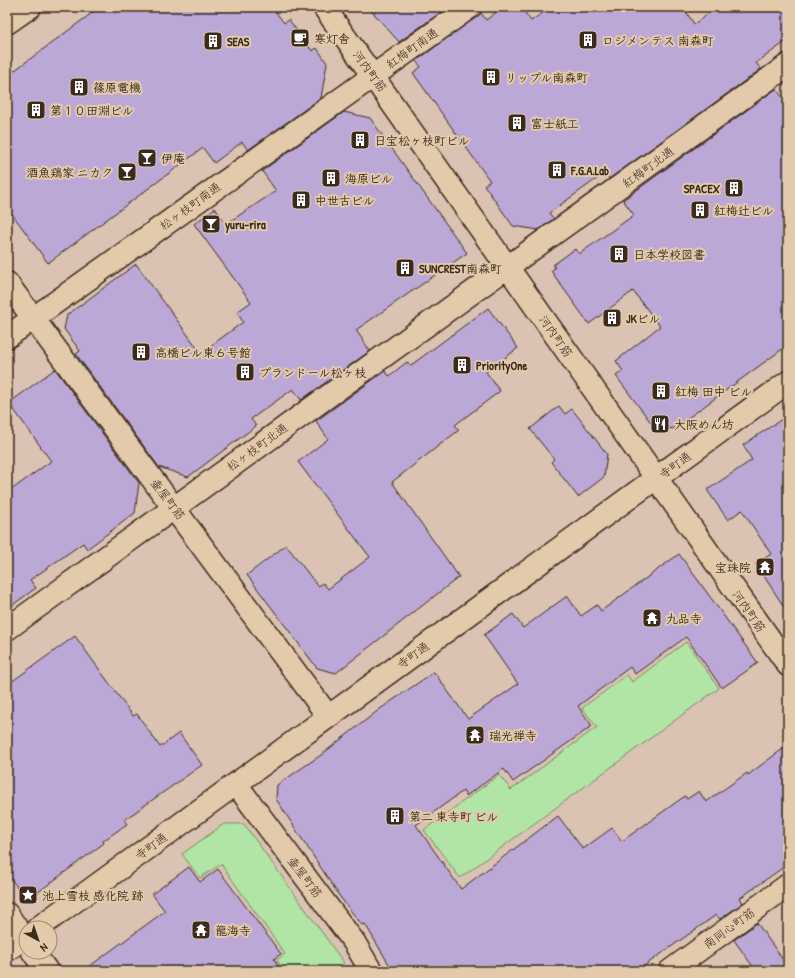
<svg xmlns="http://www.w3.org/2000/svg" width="795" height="978" viewBox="0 0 795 978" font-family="'Patrick Hand','Klee One',sans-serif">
  <rect width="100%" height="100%" fill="#dac3b3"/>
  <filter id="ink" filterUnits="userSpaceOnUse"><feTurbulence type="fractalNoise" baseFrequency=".025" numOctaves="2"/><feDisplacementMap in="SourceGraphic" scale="8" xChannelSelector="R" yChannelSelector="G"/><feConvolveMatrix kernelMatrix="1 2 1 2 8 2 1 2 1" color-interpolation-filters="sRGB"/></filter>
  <g filter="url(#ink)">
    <path fill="#b1e5a6" stroke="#768862" d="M686,642l33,46 -259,190 -36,-48 75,-55 12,15 86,-63 -15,-19 45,-33 5,7z
      M224,824h20l100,139 -11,8h-48l-8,-11 8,-6 -64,-90 -21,14 -18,-24z"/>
    <path fill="#bca8d7" stroke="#3b2a1e" d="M100,7h172l12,16 5,-3 23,31 5,-3 10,15 -6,35 -73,52 -6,-8 -28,21 -11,-15 -155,115 -41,-56v-131z
      M368,7h80l-49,35z
      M503,7h18l10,14 20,-14h132l11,17 24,-17h70v33l-32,23 5,6 -78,57 -74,53 -4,-6 -56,40 5,6 -15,11 -26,-4 -29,-41 6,-4 -77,-108 8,-6 -5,-6 65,-48 5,7z
      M776,89l12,15v241l-115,84 -21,-5 -36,-48 7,-5 -7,-10 44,-35 -27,-35 -44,33 -38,-53 4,-3 -2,-3 22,-16 4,5 55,-39 -11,-15z
      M344,112l26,6 97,135 -111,77 14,21 -69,49 -8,-11 -42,30 5,7 -68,51 -29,-10 -83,-113 4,-3 -16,-22 3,-14 69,-51 65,89 42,-31 -6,-10 14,-10 -57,-78 21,-16 11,16 50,-33 -14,-20z
      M488,308l30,40 -32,24 14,19 -45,34 4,5 -67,52 67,95 -123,96 -19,-5 -70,-93 39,-30 32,41 5,-3 5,6 42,-32 -72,-95 30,-23 -12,-18 69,-50 4,5 18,-14 3,4z
      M55,369l84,114 -4,30 -48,36 -4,-6 -53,37 6,8 -29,21v-116l44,-32 -42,-58z
      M559,406l6,8 7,-5 35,45 -3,23 -26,20 -27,-35 3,-3 -24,-30z
      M788,415v198l-32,-49 15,-10 -29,-44 -14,10 -21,-30 45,-30 -9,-15z
      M679,554l79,109 -36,25 -36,-51 -51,37 -5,-7 -52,39 14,20 -79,56 -9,-13 -38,27 -3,-5 -47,34 45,64 97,-73 25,33 29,-21 10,13 63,-45 2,3 12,-8 7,11 41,-29 1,2 40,-30v119l-48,34 3,5 -23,16 -4,-4 -79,56h-244l-28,-47 -3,1 -22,-28 -64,-98 1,-14 44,-30 59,-46 54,-37 34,47 50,-35 -34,-49 29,-21 10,14 44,-32 14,20 16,-11 4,6z
      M75,636l58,80 4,-2 23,33 19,-14 23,32 -78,55 3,4 -24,17 1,2 -71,53 -12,-4 -14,-18v-189z
      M189,867l11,15 18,-13 63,85 -7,5 8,12h-199l82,-60 -13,-17z
      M757,923l31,44v4h-32l-22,-31z"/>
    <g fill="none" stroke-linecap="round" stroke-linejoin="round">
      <g stroke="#3b2a1e" stroke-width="25">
        <path id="minor" d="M324,7l464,658
          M7,23l23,-16
          M7,283l321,433
          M7,337l463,-330
          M7,629c259,-190 521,-375 781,-564
          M236,784l118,158 17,29
          M7,914l19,28
          M38,928l750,-546
          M7,950l19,-13
          M33,952l14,19
          M670,971l118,-86"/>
      </g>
      <use href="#minor" stroke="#e2caaa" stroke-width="22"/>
    </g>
  </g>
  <defs>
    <g id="cafe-square" transform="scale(1)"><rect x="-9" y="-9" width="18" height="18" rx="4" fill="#3b2a1e" stroke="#e2caaa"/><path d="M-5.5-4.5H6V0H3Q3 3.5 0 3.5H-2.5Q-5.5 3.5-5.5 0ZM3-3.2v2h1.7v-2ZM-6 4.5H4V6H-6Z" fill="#fff"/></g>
    <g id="building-square" transform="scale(1)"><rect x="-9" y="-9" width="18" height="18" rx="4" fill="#3b2a1e" stroke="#e2caaa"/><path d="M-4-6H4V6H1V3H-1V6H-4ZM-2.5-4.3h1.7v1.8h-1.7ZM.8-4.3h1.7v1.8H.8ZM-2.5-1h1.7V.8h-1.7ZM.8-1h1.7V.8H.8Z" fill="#fff"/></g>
    <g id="bar-square" transform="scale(1)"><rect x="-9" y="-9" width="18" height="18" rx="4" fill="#3b2a1e" stroke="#e2caaa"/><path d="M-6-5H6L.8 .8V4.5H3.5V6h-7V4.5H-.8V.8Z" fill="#fff"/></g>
    <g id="restaurant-square" transform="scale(1)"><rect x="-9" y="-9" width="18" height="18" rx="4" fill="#3b2a1e" stroke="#e2caaa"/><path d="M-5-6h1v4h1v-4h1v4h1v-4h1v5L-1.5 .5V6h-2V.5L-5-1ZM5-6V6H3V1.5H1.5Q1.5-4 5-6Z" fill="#fff"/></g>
    <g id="temple-square" transform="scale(1)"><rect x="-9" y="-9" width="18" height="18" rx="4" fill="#3b2a1e" stroke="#e2caaa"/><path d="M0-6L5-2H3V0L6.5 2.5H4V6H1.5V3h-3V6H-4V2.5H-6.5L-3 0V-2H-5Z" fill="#fff"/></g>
    <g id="sight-square" transform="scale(1)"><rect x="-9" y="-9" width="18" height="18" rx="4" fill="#3b2a1e" stroke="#e2caaa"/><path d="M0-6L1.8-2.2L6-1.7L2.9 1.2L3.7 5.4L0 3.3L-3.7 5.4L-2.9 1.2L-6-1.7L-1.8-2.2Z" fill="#fff"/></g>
  </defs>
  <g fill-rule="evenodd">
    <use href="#cafe-square" x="300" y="38"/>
    <use href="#building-square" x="588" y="40"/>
    <use href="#building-square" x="213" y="41"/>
    <use href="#building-square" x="491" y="77"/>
    <use href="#building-square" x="79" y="87"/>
    <use href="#building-square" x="36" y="110"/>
    <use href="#building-square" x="517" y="123"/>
    <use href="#building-square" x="360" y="140"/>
    <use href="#bar-square" x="147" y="158"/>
    <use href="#building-square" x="557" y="170"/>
    <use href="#bar-square" x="127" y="172"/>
    <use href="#building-square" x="331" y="178"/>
    <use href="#building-square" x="734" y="188"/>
    <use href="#building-square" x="301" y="200"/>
    <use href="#building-square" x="700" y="210"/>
    <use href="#bar-square" x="211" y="224"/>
    <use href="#building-square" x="619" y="254"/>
    <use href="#building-square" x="405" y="268"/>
    <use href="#building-square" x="612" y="318"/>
    <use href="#building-square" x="141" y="352"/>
    <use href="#building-square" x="462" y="365"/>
    <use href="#building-square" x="245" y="372"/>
    <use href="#building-square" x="661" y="391"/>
    <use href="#restaurant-square" x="660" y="424"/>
    <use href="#temple-square" x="765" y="567"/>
    <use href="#temple-square" x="652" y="618"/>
    <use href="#temple-square" x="475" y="735"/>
    <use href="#building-square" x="395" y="816"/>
    <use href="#sight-square" x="28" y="895"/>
    <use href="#temple-square" x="201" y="930"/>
  </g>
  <g text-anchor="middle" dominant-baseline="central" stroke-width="4" stroke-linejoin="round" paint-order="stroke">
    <g font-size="12" font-weight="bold" fill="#3b2a1e" stroke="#e2caaa" text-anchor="start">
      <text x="314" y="38">寒灯舎</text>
      <text x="602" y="40">ロジメンテス 南森町</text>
      <text x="227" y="41">SEAS</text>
      <text x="505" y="77">リップル南森町</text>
      <text x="93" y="87">篠原電機</text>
      <text x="50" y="110">第１０田淵ビル</text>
      <text x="531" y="123">富士紙工</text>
      <text x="374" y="140">日宝松ヶ枝町ビル</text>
      <text x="161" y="158">伊庵</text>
      <text x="571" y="170">F.G.A.Lab</text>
      <text x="113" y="172" text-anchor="end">酒魚鶏家 ニカク</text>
      <text x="345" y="178">海原ビル</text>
      <text x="720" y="188" text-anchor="end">SPACEX</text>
      <text x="315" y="200">中世古ビル</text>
      <text x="714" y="210">紅梅辻ビル</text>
      <text x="225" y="224">yuru-rira</text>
      <text x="633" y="254">日本学校図書</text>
      <text x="419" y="268">SUNCREST南森町</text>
      <text x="626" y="318">JKビル</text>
      <text x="155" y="352">高橋ビル東６号館</text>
      <text x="476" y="365">PriorityOne</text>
      <text x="259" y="372">プランドール松ヶ枝</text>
      <text x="675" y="391">紅梅 田中 ビル</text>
      <text x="674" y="424">大阪めん坊</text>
      <text x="751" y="567" text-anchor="end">宝珠院</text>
      <text x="666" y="618">九品寺</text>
      <text x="489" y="735">瑞光禅寺</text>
      <text x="409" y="816">第二 東寺町 ビル</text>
      <text x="42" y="895">池上雪枝 感化院 跡</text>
      <text x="215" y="930">龍海寺</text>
    </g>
    <g font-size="12" fill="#3b2a1e" stroke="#e2caaa">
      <text transform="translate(412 48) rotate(-35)">紅梅町南通</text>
      <text transform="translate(370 71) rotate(54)">河内町筋</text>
      <text transform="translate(648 167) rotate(-36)">紅梅町北通</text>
      <text transform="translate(190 206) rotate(-36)">松ヶ枝町南通</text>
      <text transform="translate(556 336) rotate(55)">河内町筋</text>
      <text transform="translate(257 447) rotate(-36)">松ヶ枝町北通</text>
      <text transform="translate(675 465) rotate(-36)">寺町通</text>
      <text transform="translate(168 499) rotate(53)">壷屋町筋</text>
      <text transform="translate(749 611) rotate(55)">河内町筋</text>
      <text transform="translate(413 655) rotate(-36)">寺町通</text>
      <text transform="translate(151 846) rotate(-36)">寺町通</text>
      <text transform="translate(305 877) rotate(53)">壷屋町筋</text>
      <text transform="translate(729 928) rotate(-36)">南同心町筋</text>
    </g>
  </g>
  <rect width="795" height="978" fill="none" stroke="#e2caaa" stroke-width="24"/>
  <rect x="12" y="12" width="771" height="954" fill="none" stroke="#3b2a1e" stroke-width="1.5" filter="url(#ink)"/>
  <g transform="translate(38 940) rotate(140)"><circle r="19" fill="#e2caaa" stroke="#9f8a72"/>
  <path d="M0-3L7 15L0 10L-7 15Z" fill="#3b2a1e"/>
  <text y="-6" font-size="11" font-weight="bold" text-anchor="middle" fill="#3b2a1e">N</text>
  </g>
</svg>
